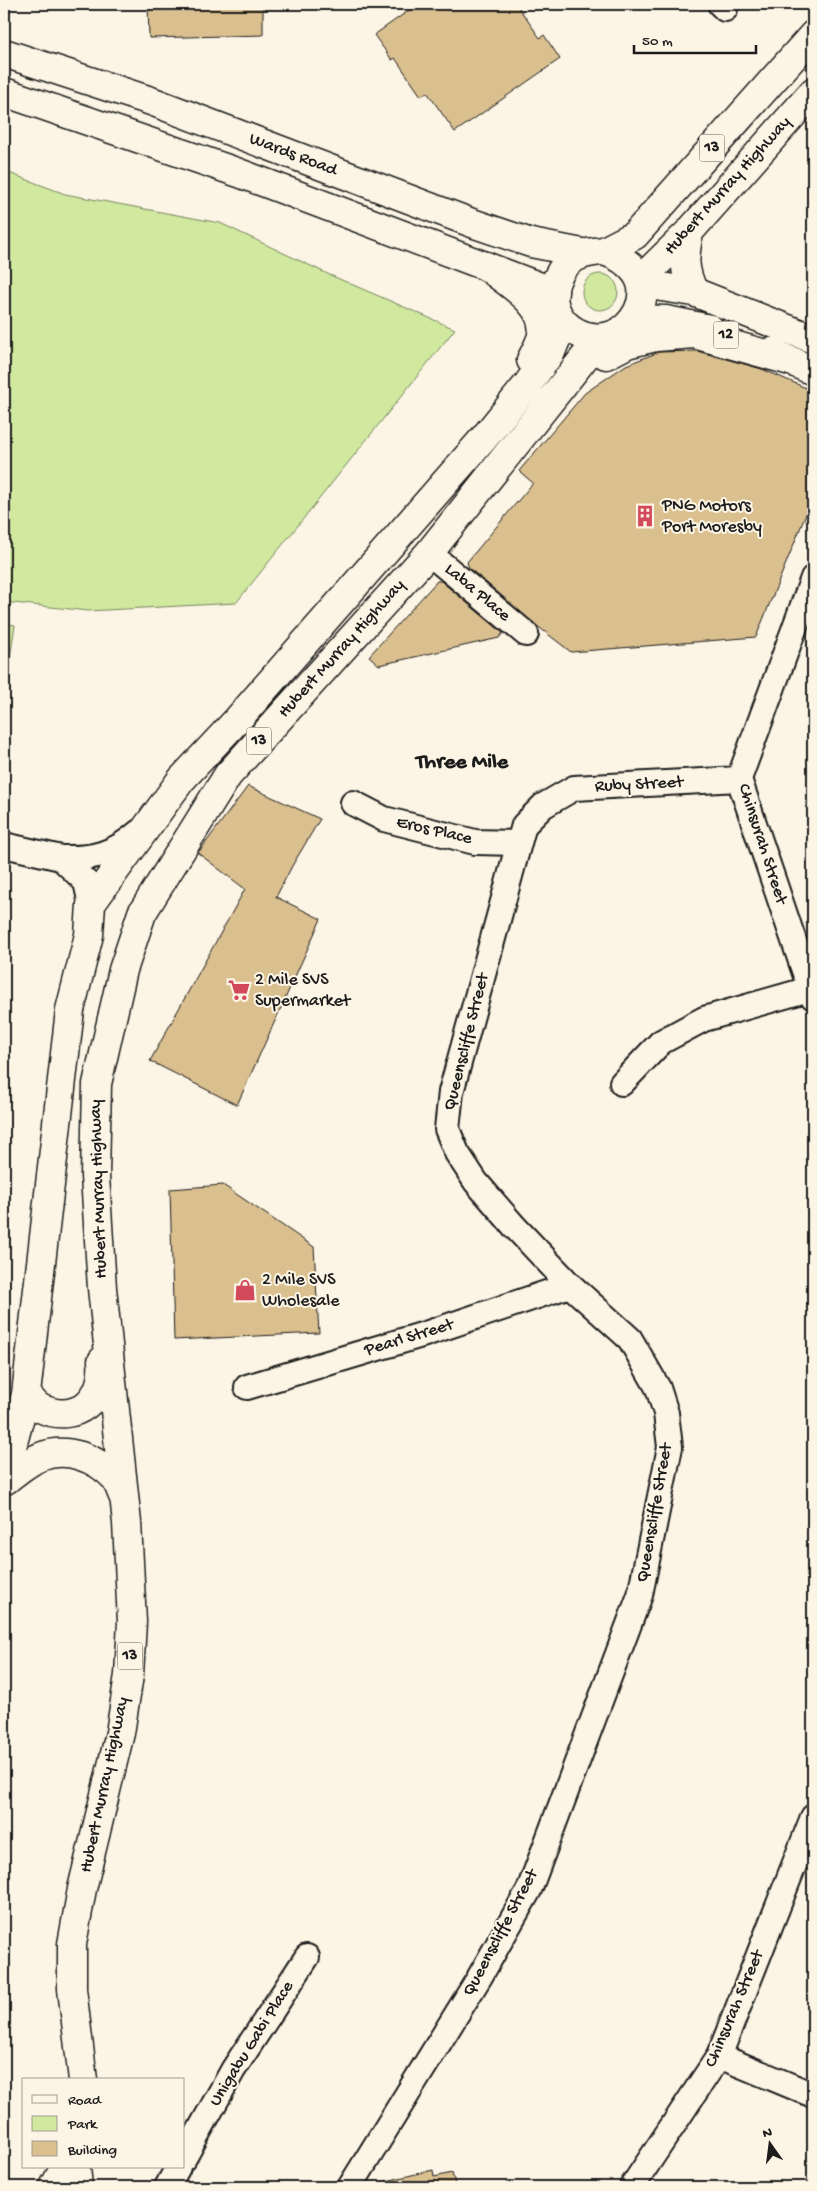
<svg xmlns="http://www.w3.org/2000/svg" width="817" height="2191" viewBox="0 0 817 2191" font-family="'Gochi Hand',sans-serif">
  <rect width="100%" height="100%" fill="#fcf5e5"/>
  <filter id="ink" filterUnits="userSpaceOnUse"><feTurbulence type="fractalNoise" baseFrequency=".02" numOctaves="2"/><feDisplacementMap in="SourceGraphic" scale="10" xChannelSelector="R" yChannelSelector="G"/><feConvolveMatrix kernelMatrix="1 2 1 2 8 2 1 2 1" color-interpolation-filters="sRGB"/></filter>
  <g filter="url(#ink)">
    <path fill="#d0e99f" stroke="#76825e" d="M4,171l61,23 155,29 110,52 125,54 -219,274 -148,8 -84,-9z
      M582 292a18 18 0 1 1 36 0a18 18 0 1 1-36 0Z
      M4,623l11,2 -11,75z"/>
    <path fill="#dabf8f" stroke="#1c1c1c" d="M263,4v31l-114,3 -1,-33z
      M418,4h98l24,34 4,-3 16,24 -105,73 -28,-40 -6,4 -26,-38 -3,2 -18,-25z
      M697,351l65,18 51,22v106l-57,140 -185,15 -35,-27 -67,-57 -2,-6 66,-79 -14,-12 66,-78 41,-28 33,-13z
      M437,581h4l62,52 -4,5 -120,27 -10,-9z
      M248,786l72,33 -28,47 -16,31 45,22 -84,186 -87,-44 95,-172 -47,-36z
      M223,1185l91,62 5,86 -145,7 -4,-151z
      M433,2170l1,7 18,-4 4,14h-73l-1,-5z"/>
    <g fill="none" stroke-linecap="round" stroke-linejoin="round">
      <g stroke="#1c1c1c" stroke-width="28">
        <path id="minor" d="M720,4l5,5
          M429,553l97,81
          M813,578l-74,201 74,218
          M353,803l31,16 91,23 44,1
          M4,845l57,13 25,24 5,22
          M61,858c32,1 53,-4 78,-26
          M622,1083l39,-41 43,-23 109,-31
          M247,1387l178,-53 145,-49
          M719,2056l94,39
          M184,2158l49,-88 74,-113
          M167,2187l11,-20
          M350,2187l129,-209 50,-88 111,-295 30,-148 -4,-34 -8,-25 -28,-49 -60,-54 -56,-59 -38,-44 -19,-29 -10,-24 4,-37 68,-249 5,-18 19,-19 31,-18 165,-9
          M632,2187l87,-131 94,-239"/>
      </g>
      <g stroke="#1c1c1c" stroke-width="31">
        <path id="major" d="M4,53l147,48 321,122 59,20 51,10
          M4,92l235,81 315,119
          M642,284l52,8 119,47
          M634,319l32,1 44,9
          M771,352l42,19"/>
      </g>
      <g stroke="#1c1c1c" stroke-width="31">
        <path id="highway" d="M689,232c-5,26 -6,37 5,60
          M604,251l31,-16 178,-200
          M604,251c27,9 48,31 34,60 -28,56 -110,14 -77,-40 10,-16 26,-19 43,-20z
          M486,266c20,16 62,39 56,69 -2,9 -7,17 -11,25
          M641,279l48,-47 124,-140
          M606,355l21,-11 29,-7 38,-3 100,28
          M26,1394c4,4 9,11 14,14 36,17 66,-9 62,-47
          M4,1477l22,-83 44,-384 19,-75 2,-31 90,-124 57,-61 246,-281 43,-53 24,-33 12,-30
          M4,1481c11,-8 23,-19 36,-24 26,-11 57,1 75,21 3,5 6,13 8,18
          M83,2080l-11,-91v-45l10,-55 38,-156 9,-58 3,-53 -5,-99 -25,-235 -7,-112 2,-92 26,-114 19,-57 86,-138 201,-222 171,-215
          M76,2167l2,20
          M54,2187l11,-20"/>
      </g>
      <use href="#minor" stroke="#fcf5e5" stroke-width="24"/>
      <use href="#major" stroke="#fcf5e5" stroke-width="28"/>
      <use href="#highway" stroke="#fcf5e5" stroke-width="28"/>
    </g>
  </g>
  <defs>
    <g id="building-bare" transform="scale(1.725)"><path d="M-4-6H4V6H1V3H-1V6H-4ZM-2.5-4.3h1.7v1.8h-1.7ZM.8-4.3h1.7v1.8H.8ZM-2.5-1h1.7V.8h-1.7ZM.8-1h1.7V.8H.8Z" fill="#d1495b" stroke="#fcf5e5" stroke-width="2.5" paint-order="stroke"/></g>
    <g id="supermarket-bare" transform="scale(1.725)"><path d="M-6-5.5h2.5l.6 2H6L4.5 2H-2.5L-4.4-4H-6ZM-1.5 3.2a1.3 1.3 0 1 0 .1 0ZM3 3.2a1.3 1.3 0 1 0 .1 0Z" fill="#d1495b" stroke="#fcf5e5" stroke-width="2.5" paint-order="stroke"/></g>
    <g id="shop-bare" transform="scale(1.725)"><path d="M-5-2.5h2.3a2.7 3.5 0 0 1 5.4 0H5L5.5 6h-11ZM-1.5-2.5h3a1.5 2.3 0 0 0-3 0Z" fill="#d1495b" stroke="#fcf5e5" stroke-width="2.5" paint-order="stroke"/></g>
  </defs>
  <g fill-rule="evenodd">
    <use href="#building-bare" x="645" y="516"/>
    <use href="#supermarket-bare" x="239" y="990"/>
    <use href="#shop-bare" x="245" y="1290"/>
  </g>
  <g text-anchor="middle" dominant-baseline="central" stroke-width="4" stroke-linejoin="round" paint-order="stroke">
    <g fill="#fcf5e5" stroke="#5f5d58" stroke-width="1">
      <rect x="699.5" y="134.5" width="25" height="27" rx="4"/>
      <rect x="713.5" y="321.5" width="25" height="27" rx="4"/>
      <rect x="246.5" y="727.5" width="25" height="27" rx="4"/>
      <rect x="117.5" y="1642.5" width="25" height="27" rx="4"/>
    </g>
    <g font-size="16" font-weight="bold" fill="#1c1c1c">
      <text x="712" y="148">13</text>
      <text x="726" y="335">12</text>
      <text x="259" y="741">13</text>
      <text x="130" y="1656">13</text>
    </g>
    <g font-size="18" fill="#1c1c1c" stroke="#fcf5e5">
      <text transform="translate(293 155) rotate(21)">Wards Road</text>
      <text transform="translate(728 186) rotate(-48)">Hubert Murray Highway</text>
      <text transform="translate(477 593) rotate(40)">Laba Place</text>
      <text transform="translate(342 649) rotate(-48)">Hubert Murray Highway</text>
      <text transform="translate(639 785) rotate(-3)">Ruby Street</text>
      <text transform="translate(434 831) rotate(13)">Eros Place</text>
      <text transform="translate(762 844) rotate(72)">Chinsurah Street</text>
      <text transform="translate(467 1042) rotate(-76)">Queenscliffe Street</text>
      <text transform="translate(99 1189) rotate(-92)">Hubert Murray Highway</text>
      <text transform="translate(409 1338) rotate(-17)">Pearl Street</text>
      <text transform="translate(655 1513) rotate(-80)">Queenscliffe Street</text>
      <text transform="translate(105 1785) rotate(-78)">Hubert Murray Highway</text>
      <text transform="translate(501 1933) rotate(-62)">Queenscliffe Street</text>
      <text transform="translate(735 2009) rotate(-67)">Chinsurah Street</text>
      <text transform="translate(252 2044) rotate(-58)">Unigabu Gabi Place</text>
    </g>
    <g font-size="18" fill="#1c1c1c" stroke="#fcf5e5" text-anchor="start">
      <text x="662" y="506">PNG Motors<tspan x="662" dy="21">Port Moresby</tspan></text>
      <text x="255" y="980">2 Mile SVS<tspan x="255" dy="21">Supermarket</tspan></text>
      <text x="262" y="1280">2 Mile SVS<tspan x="262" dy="21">Wholesale</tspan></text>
    </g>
    <g font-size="22" font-weight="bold" fill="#1c1c1c" stroke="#fcf5e5">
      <text x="462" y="763">Three Mile</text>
    </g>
  </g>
  <rect width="817" height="2191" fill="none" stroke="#fcf5e5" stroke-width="20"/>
  <rect x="10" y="10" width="797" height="2171" fill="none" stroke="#1c1c1c" stroke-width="2" filter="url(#ink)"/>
  <rect x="22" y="2078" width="162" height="90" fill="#fcf5e5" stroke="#a29e95"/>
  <rect x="32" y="2095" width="25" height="8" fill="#fcf5e5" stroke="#a29e95"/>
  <text x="68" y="2104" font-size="15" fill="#1c1c1c">Road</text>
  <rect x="32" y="2116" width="25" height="15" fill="#d0e99f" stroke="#a29e95"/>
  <text x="68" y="2128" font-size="15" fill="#1c1c1c">Park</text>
  <rect x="32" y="2141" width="25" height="15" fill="#dabf8f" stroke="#a29e95"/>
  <text x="68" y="2154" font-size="15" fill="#1c1c1c">Building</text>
  <g transform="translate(770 2144) rotate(346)" stroke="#fcf5e5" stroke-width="4" paint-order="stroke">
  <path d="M0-4L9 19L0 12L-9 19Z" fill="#1c1c1c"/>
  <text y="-8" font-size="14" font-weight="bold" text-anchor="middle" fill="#1c1c1c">N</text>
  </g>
  <path d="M634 45v8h122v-8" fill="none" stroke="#1c1c1c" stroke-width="2.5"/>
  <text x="642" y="45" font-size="15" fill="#1c1c1c" stroke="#fcf5e5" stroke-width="4" paint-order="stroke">50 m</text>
</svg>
